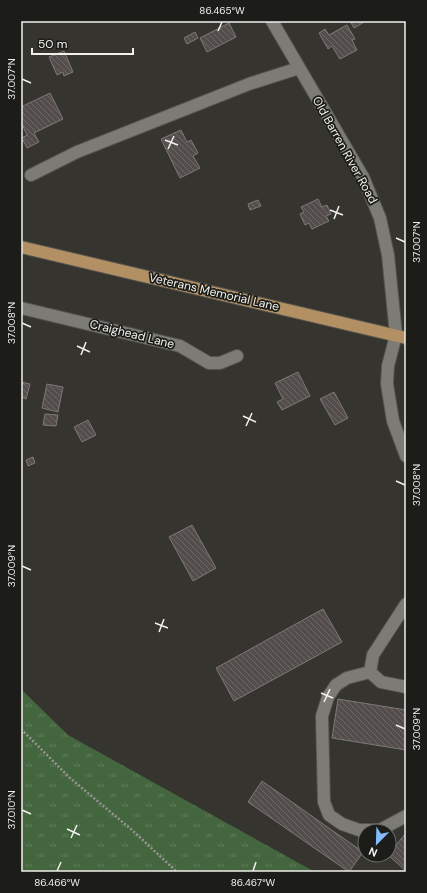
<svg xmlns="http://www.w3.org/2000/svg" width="427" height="893" viewBox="0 0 427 893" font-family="'DM Sans',sans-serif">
  <defs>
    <pattern id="park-tufts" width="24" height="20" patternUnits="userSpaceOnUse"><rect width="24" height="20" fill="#44663e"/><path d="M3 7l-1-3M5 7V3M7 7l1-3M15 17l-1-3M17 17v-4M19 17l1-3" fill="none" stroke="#5f7c5a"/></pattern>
    <pattern id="building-back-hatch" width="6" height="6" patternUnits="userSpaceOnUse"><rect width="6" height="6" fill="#534d4c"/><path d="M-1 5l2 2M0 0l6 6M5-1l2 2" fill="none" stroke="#6c6766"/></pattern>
  </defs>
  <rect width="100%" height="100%" fill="#35342f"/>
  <path fill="url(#park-tufts)" d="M21,689l47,46 247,137h-294z"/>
  <path fill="url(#building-back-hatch)" stroke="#7f7877" d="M350,21h16l-12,7z
    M229,23l7,14 -29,15 -7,-14z
    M347,25l8,14 -3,1 5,10 -17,9 -8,-13 -4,3 -9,-16 6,-4 4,6z
    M195,32l3,6 -11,6 -3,-6z
    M64,51l9,21 -9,4 -1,-4 -6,3 -8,-18z
    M50,93l13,26 -29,14 5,9 -12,6 -5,-10 5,-3 -6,-13v-15z
    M181,130l6,12 4,-2 7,13 -5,3 7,12 -20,10 -19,-39z
    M318,199l4,8 5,-2 4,9 -5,2 3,5 -17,8 -3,-6 -4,2 -5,-11 4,-2 -3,-5z
    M258,200l3,6 -11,4 -2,-6z
    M298,372l12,24 -28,14 -5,-8 6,-3 -8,-16z
    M21,382l9,2 -4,15 -5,-2z
    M47,384l16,3 -5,25 -16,-4z
    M334,392l14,26 -13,7 -15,-26z
    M45,414l13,1 -2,11 -13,-1z
    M88,420l8,15 -14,7 -8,-15z
    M33,457l2,6 -7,3 -2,-6z
    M192,525l24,43 -23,13 -24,-44z
    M323,609l19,33 -108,59 -18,-33z
    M338,699l68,11v40l-74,-12z
    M262,781l101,71 -14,20 -101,-70z
    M406,833v38l-18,-16z"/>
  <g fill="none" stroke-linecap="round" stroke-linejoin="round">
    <g stroke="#54534e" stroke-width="14">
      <path id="minor" d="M272,21l91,156 17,41 8,37 8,80 -8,31 -1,18 6,37 13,35
        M31,175l46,-23 172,-68 50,-16
        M21,308l159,38 29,17h11l17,-7
        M406,604l-33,51 -3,17 11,10 25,5
        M370,672l-23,6 -11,7 -8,12 -6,19 2,86 5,13 13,9 17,6h21l26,-14"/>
    </g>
    <g stroke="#54534e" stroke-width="14">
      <path id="major" d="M21,247l385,91"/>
    </g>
    <path stroke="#969591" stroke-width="2.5" stroke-dasharray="2 2" stroke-linecap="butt" d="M21,729l49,49 62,52 45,42"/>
    <use href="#minor" stroke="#7c7b75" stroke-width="12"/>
    <use href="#major" stroke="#b29063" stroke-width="12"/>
  </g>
  <path fill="none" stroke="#f1f0ec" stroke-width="1.5" d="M218,31l4,-9M22,79l9,4M165,140l13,5M168,149l6,-13M330,210l13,5M334,219l5,-13M396,238l9,4M22,323l9,4M77,346l13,6M81,355l5,-13M243,416l13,6M246,426l6,-13M396,481l9,4M22,566l9,4M155,623l13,5M159,632l5,-13M321,693l12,5M324,702l6,-13M396,725l9,4M22,810l9,4M67,829l13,6M71,838l6,-13M57,871l4,-9M253,871l3,-9"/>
  <g text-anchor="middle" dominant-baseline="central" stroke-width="3.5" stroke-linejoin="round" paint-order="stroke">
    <g font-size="12" fill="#f1f0ec" stroke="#1c1c19">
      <text transform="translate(345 150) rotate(61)">Old Barren River Road</text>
      <text transform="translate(214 292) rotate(13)">Veterans Memorial Lane</text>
      <text transform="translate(132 334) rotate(14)">Craighead Lane</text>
    </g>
  </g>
  <rect width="427" height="893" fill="none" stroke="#1c1c19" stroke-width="44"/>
  <g transform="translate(377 843) rotate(203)"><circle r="19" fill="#1c1c19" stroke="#71716d"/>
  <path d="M0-3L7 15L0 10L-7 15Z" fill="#82bcfa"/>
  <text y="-6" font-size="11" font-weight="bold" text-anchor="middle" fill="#f1f0ec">N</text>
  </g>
  <path d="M32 48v6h101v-6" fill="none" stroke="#f1f0ec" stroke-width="2"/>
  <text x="38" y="48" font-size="12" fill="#f1f0ec" stroke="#1c1c19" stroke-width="3" paint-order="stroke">50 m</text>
  <rect x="22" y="22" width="383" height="849" fill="none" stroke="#f1f0ec" stroke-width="1.5"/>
  <g font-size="10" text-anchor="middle" fill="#f1f0ec">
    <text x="222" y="14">86.465°W</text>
    <text transform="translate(11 79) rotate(-90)" y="4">37.007°N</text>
    <text transform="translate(416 242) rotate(-90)" y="4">37.007°N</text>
    <text transform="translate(11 323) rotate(-90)" y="4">37.008°N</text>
    <text transform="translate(416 485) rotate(-90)" y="4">37.008°N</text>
    <text transform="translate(11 566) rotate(-90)" y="4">37.009°N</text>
    <text transform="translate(416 729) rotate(-90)" y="4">37.009°N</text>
    <text transform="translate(11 810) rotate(-90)" y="4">37.010°N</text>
    <text x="57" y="886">86.466°W</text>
    <text x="253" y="886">86.467°W</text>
  </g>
</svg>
